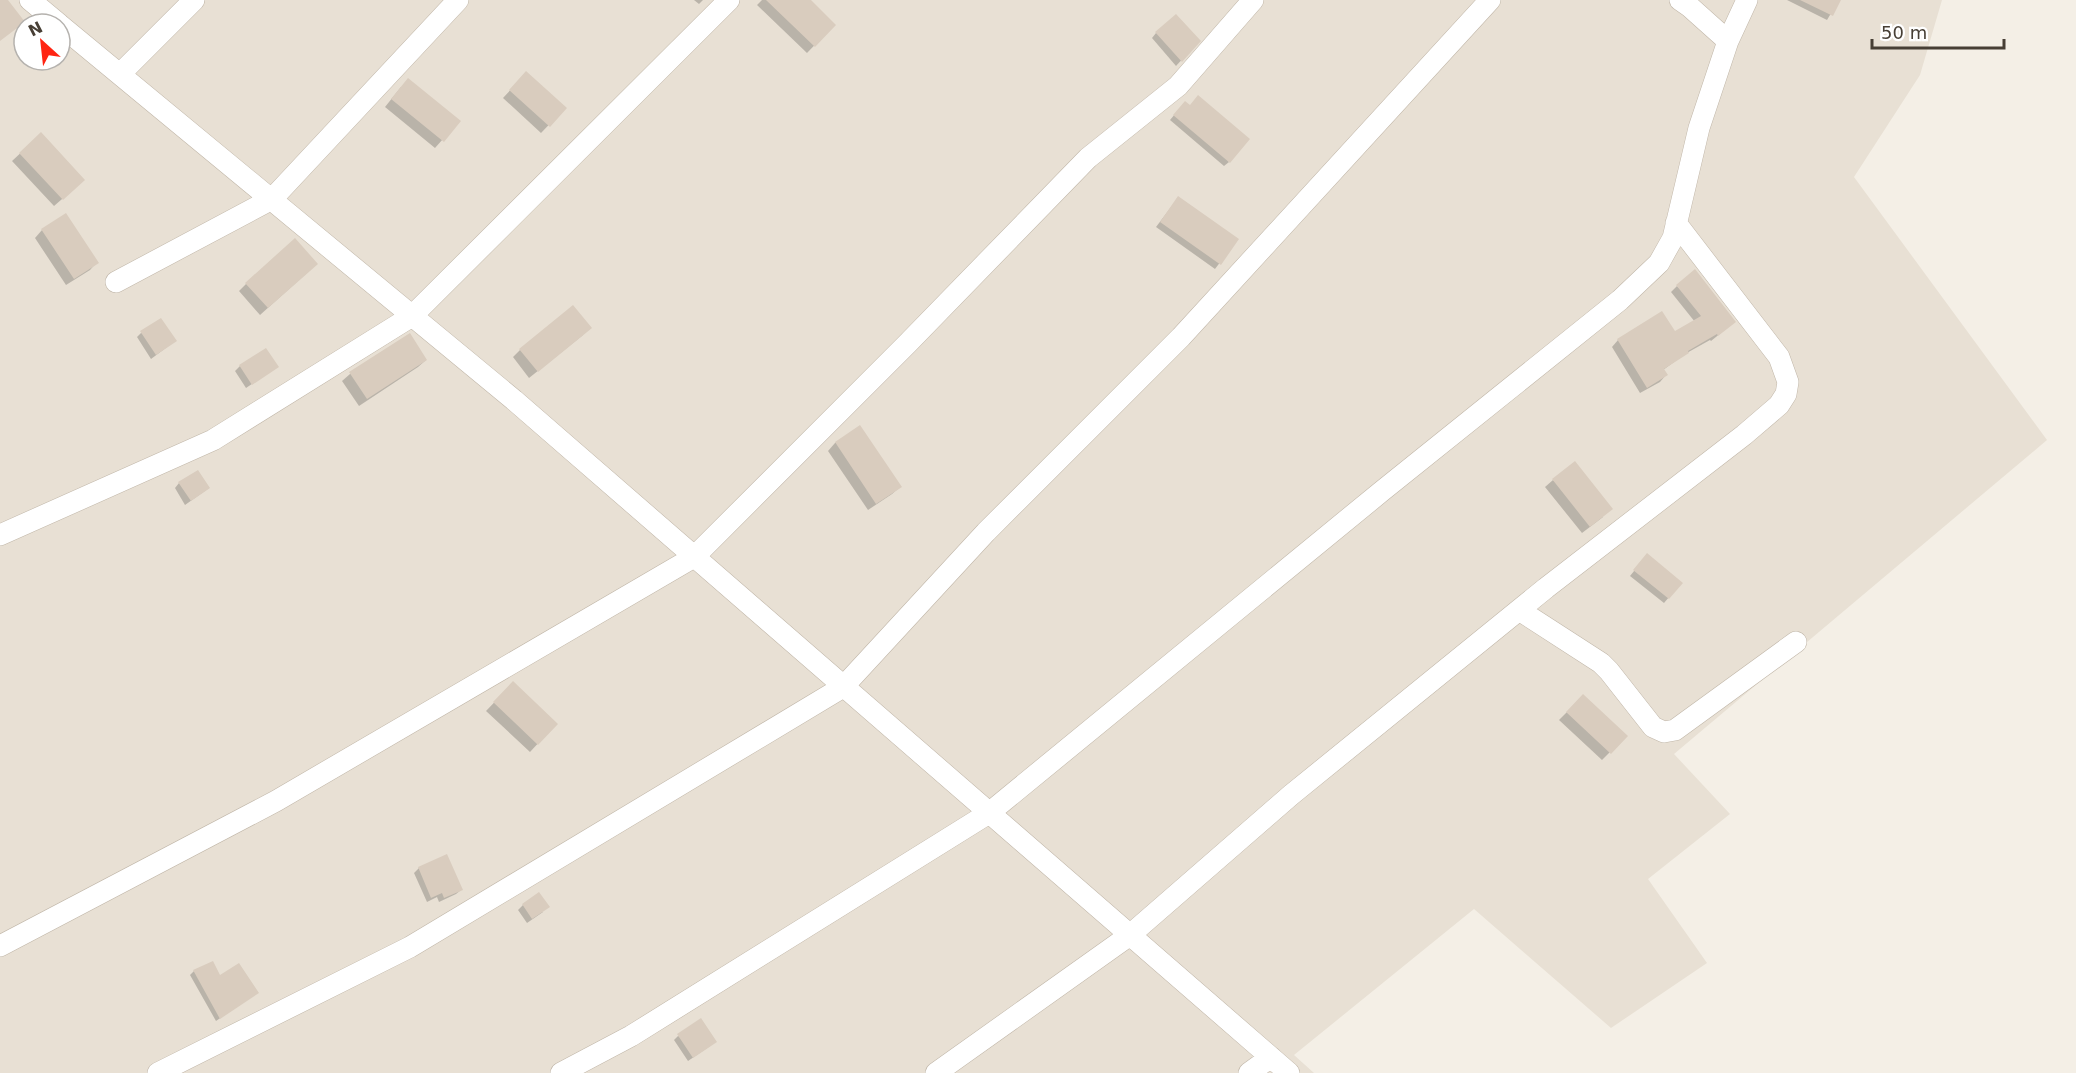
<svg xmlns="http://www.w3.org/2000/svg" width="2076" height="1073" viewBox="0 0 2076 1073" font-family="'DejaVu Sans',sans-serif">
  <rect width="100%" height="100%" fill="#f4efe6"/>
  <path fill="#e8e0d4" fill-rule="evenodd" d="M0,0h1942l-22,75 -66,102 193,263 -373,314 56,60 -82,65 59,84 -96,65 -137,-119 -180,146 20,18h-1314zM24,24h36v36h-36z"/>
  <path fill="#0003" d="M694,0h9l-4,4z
    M762,0h46l26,25 -27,28 -50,-48z
    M1787,0h52l-12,20z
    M1156,33l43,8 -23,25 -24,-28z
    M526,73l39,35 -24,25 -38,-35z
    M401,87l58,34 -24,27 -50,-41z
    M1190,107l39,55 -5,4 -54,-46 10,-12z
    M41,134l35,53 -22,19 -42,-45z
    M1178,198l59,42 -22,29 -59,-42z
    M42,230l55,32 -7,8 -24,15 -31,-47z
    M309,271l-49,44 -21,-24 7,-7z
    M1677,286l50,42 -16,13 -1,-1 -25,14 -22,16 3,5 -6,7 -20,11 -28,-46 6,-7 57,-7 20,-11 -24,-30z
    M141,333l34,8 -24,18 -14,-22z
    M410,335l16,25 -8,7 -59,39 -17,-25 8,-7z
    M583,335l-54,43 -16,-21 7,-7z
    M240,366l37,1 -31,21 -11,-17z
    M860,427l40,60 -8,7 -24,16 -40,-59 7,-8z
    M1553,480l50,37 -21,16 -37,-46z
    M179,483l30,5 -24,17 -10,-17z
    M1643,560l38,23 -17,20 -34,-27z
    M513,683l43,41 -26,28 -44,-41z
    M1583,696l43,40 -24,24 -43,-40z
    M419,868l42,22 -5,4 -17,8 -2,-5 -10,5 -13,-29z
    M523,905l20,7 -16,11 -9,-13z
    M194,971l25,7 38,15 -41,28 -26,-46z
    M678,1036l32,10 -22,15 -14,-21z"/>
  <path fill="#d9ccbe" d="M0,0h8l17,22 -25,19z
    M766,0h45l25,25 -21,22z
    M1800,0h41l-8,16z
    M1176,14l25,27 -19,21 -27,-30z
    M526,71l41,37 -17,19 -41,-37z
    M408,78l53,43 -17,21 -53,-43z
    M1198,95l52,44 -20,24 -57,-48 12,-14 5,4z
    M41,132l44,48 -22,20 -44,-47z
    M1178,196l61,43 -18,26 -61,-43z
    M66,213l33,50 -25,16 -33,-50z
    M295,238l23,26 -50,44 -23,-25z
    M1695,269l41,53 -18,14 -1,-2 -29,17 1,2 -25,16 4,6 -21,13 -30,-49 45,-28 13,20 26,-15 -25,-31z
    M573,305l19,23 -54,44 -19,-23z
    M161,318l16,23 -21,14 -16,-24z
    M410,333l17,27 -60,39 -18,-27z
    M266,348l13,19 -27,18 -13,-20z
    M860,425l42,62 -26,17 -41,-62z
    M1575,461l38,48 -23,18 -38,-48z
    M198,470l12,18 -19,13 -13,-19z
    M1647,553l36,30 -14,16 -36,-29z
    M513,681l45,43 -20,21 -45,-43z
    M1583,694l45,42 -17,18 -45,-42z
    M447,854l16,36 -19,8 -2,-5 -11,5 -13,-31z
    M539,892l11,15 -18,12 -10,-15z
    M213,961l7,14 19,-12 20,30 -39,26 -27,-49z
    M701,1018l16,24 -24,16 -16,-24z"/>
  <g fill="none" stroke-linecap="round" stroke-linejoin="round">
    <g stroke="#c0b6a8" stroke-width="22">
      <path id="minor" d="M30,0l29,24
        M60,25l454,375 775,673
        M1728,41l19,-41
        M120,74l74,-74
        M116,282l156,-83 186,-199
        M0,535l213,-95 199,-124 317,-316
        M1519,610l82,53 8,8 44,56 11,5 11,-2 121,-88
        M0,946l276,-145 418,-244 213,-213 181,-186 90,-72 75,-86
        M158,1073l252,-126 433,-260 143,-155 195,-195 309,-337
        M561,1073l70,-37 358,-223 393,-322 238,-191 39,-37 14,-25 26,-110 29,-87 -38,-34 -10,-7
        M936,1073l194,-138 161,-140 255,-207 198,-153 35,-30 7,-11 2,-12 -9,-25 -103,-134
        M1249,1073l22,-16"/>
    </g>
    <use href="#minor" stroke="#fff" stroke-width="21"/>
  </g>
  <g transform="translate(42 42) rotate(333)"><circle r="28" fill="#ffffff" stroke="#b5b2ae" stroke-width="1.5"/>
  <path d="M0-4.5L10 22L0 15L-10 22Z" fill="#ff2412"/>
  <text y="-9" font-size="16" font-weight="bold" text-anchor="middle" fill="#473f35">N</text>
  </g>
  <path d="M1872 39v9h132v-9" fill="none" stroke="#473f35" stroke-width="3"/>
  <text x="1881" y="39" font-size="18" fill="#473f35" stroke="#ffffff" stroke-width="4.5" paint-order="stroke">50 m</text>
</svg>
